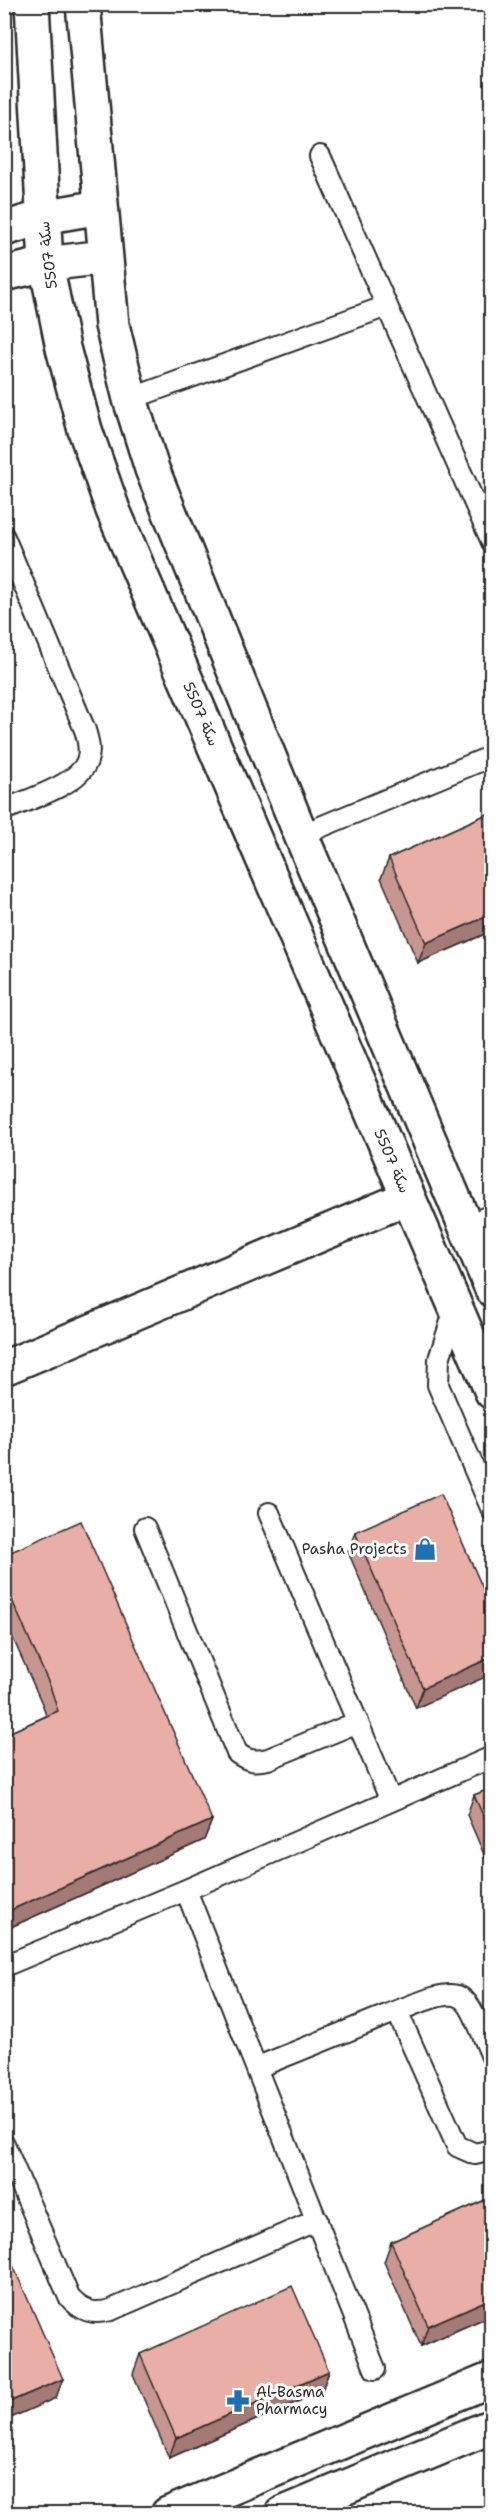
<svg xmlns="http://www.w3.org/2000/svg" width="496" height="2518" viewBox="0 0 496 2518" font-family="'Shantell Sans','Playpen Sans Arabic',sans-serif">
  <rect width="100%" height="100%" fill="#fff"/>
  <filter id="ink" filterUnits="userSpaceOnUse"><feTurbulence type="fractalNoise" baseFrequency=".0167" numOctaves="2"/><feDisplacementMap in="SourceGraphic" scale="12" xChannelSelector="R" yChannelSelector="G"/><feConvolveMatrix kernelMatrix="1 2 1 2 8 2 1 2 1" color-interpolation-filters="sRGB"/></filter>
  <g filter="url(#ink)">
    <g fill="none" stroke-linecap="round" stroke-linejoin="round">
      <g stroke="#2b2b2b" stroke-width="24">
        <path id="service" d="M320,156l172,386
          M130,399l257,-93
          M4,537l81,193c3,10 6,21 2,31 -8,24 -61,39 -83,49
          M301,835l191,-79
          M465,1226l27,-11
          M456,1306l-17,53 -1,26 54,125
          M269,1513l122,288
          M145,1528l92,225c11,8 18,9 31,6l90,-37
          M186,1890l189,479
          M4,1966l182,-76 306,-133
          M492,2057c-29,-68 -22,-75 -95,-46l60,135 18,8 17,-4
          M258,2067l139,-56
          M4,2144l65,153c12,14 24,18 42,13l206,-90"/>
      </g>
      <g stroke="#2b2b2b" stroke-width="38">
        <path id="minor" d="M32,4l14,260 17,84 22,82 28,80 379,882
          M83,4l29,321 18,74 22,70 149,366 191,454
          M4,229l39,-12 57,-10
          M4,274l42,-10 59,-7
          M4,1368l403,-170
          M168,2514l324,-135
          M282,2514l210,-88"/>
      </g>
      <use href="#service" stroke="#fff" stroke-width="20"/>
      <use href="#minor" stroke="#fff" stroke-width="33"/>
    </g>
    <path fill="#c89690" stroke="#2b2b2b" stroke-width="1.5" d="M492,812v119l-74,32 -37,-85 8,-20z
      M355,1532l137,77 -76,99 -68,-156z
      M4,1555l208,265 -8,20 -200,90v-195l42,-19 -3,-10 -39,-88z
      M492,1788v85l-25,-58 7,-20z
      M492,2197v118l-71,31 -37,-84 7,-20z
      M140,2354l182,37 -153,67 -36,-84z"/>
    <path fill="#a37a75" stroke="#2b2b2b" stroke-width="1.5" d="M492,914v17l-74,32 8,-20z
      M492,1657v17l-76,34 7,-20z
      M212,1820l-8,20 -200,90v-17z
      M492,2298v17l-71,31 7,-20z
      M329,2371l-7,20 -153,67 7,-20z
      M63,2379l-7,19 -52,23v-17z"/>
    <path fill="#e9afa7" stroke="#2b2b2b" stroke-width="1.5" d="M492,812v102l-66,29 -37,-85z
      M441,1494l51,115v48l-69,31 -68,-156z
      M81,1521l131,299 -208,93v-178l54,-24 -8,-25 -46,-104v-27z
      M492,1788v48l-18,-41z
      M492,2197v101l-64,28 -37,-84z
      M4,2245l59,134 -59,25z
      M292,2286l37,85 -153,67 -36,-84z"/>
  </g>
  <defs>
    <g id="shop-bare" transform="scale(1.8)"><path d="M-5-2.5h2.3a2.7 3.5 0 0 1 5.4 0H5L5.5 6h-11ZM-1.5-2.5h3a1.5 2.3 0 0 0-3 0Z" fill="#1f6fb2" stroke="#fff" stroke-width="2.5" paint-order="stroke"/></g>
    <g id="pharmacy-bare" transform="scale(1.8)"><path d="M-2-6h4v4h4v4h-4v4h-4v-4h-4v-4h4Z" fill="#1f6fb2" stroke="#fff" stroke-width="2.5" paint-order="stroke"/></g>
  </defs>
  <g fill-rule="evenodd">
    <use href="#shop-bare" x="425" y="1549"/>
    <use href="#pharmacy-bare" x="238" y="2401"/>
  </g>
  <g text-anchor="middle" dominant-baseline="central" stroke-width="6" stroke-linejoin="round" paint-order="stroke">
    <g font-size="15" fill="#2b2b2b" stroke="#fff">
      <text transform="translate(48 255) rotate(-97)">سكة 5507</text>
      <text transform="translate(201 714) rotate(67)">سكة 5507</text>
      <text transform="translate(392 1161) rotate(67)">سكة 5507</text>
    </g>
    <g font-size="15" fill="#2b2b2b" stroke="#fff" text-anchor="end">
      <text x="407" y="1549">Pasha Projects</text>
      <text x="256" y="2392" text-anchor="start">Al-Basma<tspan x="256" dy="17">Pharmacy</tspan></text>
    </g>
  </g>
  <rect width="496" height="2518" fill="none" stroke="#fff" stroke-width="24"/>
  <rect x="12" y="12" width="472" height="2494" fill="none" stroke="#2b2b2b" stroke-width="2" filter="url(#ink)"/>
</svg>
